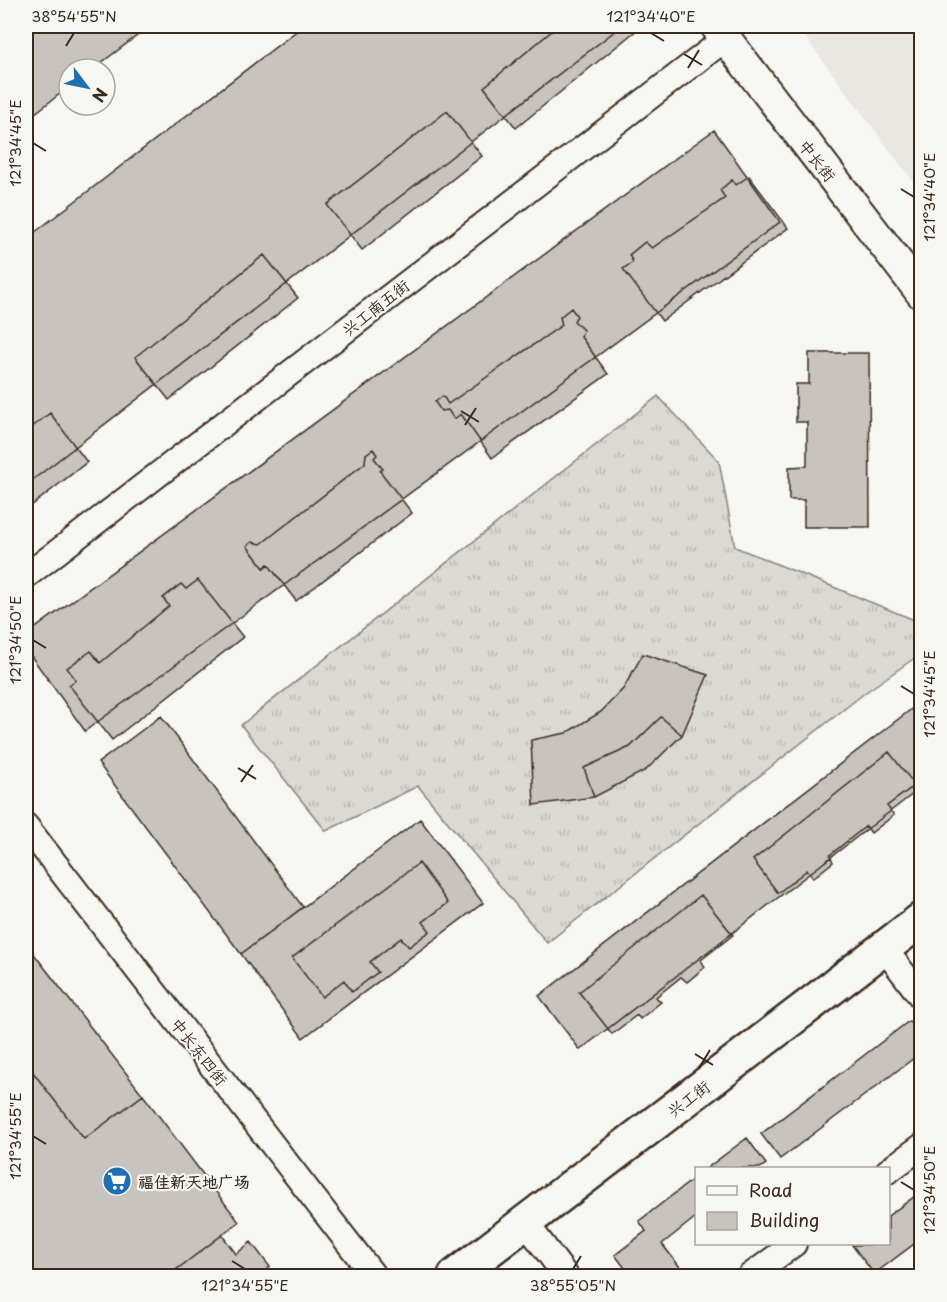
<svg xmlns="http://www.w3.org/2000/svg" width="947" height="1302" viewBox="0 0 947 1302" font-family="'Playpen Sans','LXGW WenKai TC',sans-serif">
  <defs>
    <pattern id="grass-tufts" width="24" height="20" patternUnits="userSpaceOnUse" patternTransform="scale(1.5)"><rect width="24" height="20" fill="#dad9d3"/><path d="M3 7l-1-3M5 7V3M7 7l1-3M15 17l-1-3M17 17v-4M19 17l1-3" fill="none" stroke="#bcbab5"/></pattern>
  </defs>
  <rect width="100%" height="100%" fill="#f6f6f2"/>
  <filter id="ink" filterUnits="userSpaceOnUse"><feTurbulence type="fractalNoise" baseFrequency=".0167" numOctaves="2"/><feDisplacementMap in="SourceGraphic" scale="12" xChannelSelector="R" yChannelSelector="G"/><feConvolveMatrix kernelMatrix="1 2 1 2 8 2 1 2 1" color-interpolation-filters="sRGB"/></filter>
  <g filter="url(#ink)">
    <path fill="#e8e7e2" d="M797,26h124v166z"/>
    <path fill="url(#grass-tufts)" stroke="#8a8278" stroke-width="1.5" d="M658,396l61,65 16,86 182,74 2,34 -53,37 -319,251 -129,-157 -92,45 -85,-106z"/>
    <path fill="#c8c3be" stroke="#3b2a1e" stroke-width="1.5" d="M26,26h124l-57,43h-24v18l-43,33z
      M303,26h316l1,1 -594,458v-246z
      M558,26h77l3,3 -122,99 -32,-41z
      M447,111l35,45 -120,94 -35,-45z
      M714,130l66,92 -695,509 -59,-82v-14z
      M749,176l39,52 -126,93 -39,-52 10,-7 -4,-7 16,-13 7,6 73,-50 -5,-8 12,-10 4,5z
      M264,255l34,43 -129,102 -34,-43z
      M571,308l6,8 -3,5 9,9 -2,7 27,37 -116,84 -31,-44 -7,5 -6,-9 -7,1 -6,-9 8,-6 5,8 114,-79 -2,-8z
      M809,353h60l1,174h-66v-27h-15v-33l18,-1v-44h-11v-38h13z
      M50,413l37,49 -61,48v-78z
      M373,449l4,6 -3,3 9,11 -3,2 32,42 -116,88 -28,-37 -4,4 -17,-22 5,-4 9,2 104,-81 1,-9z
      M198,580l45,57 -131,103 -43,-55 7,-5 -9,-12 24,-17 9,12 69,-57 -6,-8 18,-14 5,5z
      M643,654l65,21 -26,60 -36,35 -52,27 -60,8 -3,-65 35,-7 35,-21 22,-23z
      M914,707l8,11v69l-342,263 -41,-54z
      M161,716l142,191 -62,47 -143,-191z
      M661,717l21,18 -36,35 -52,27 -10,-29 46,-21z
      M889,752l26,33 -28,21 7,9 -23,18 -5,-7 -36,29 3,7 -20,16 -6,-8 -29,23 -25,-33z
      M420,819l63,84 -180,135 -62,-84z
      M419,863l29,40 -25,19 7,9 -21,16 -8,-9 -31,24 8,10 -26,20 -8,-12 -22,17 -30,-39z
      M701,895l32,40 -32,25 4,7 -18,15 -6,-5 -25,20 5,5 -21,17 -3,-4 -25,19 -33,-42z
      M26,944l8,10 -8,6z
      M34,954l109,141 -59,44 -58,-76v-103z
      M909,1021l13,17v14l-142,107 -19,-25z
      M26,1063l58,76 59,-44 96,127 -71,54h-142z
      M747,1138l19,26 -6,4h-53z
      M696,1177v40l-34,27 25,32h-56l-16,-21 31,-24 -7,-10z
      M922,1191v47l-48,36 -22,-29 36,-1v-28z
      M222,1235l14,19 15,-12 19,25 -13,9h-89z"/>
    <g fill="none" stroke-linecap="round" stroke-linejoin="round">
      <g stroke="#3b2a1e" stroke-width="28">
        <path id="minor" d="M26,576l699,-537
          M26,826l348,450
          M884,948l38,50
          M888,1171l34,-25
          M526,1223l40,53
          M750,1276l44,-32"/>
      </g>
      <g stroke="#3b2a1e" stroke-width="34">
        <path id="tertiary" d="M716,26l206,268"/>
      </g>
      <g stroke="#3b2a1e" stroke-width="38">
        <path id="secondary" d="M455,1276l467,-357"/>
      </g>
      <use href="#minor" stroke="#f6f6f2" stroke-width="24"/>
      <use href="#tertiary" stroke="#f6f6f2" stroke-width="30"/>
      <use href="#secondary" stroke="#f6f6f2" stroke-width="33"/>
    </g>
  </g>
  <path fill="none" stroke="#3b2a1e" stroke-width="2" d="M651,33l13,8M66,46l8,-13M684,54l18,11M688,68l11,-18M33,143l13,8M901,189l13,8M461,411l18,11M465,425l11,-17M33,640l13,8M901,686l13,8M238,768l18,11M241,782l12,-17M695,1054l18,11M699,1068l11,-18M33,1136l13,8M901,1182l13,8M232,1261l13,8M573,1269l8,-13"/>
  <defs>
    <g id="supermarket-disc" transform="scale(1.5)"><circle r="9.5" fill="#1f6fb2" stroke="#f6f6f2"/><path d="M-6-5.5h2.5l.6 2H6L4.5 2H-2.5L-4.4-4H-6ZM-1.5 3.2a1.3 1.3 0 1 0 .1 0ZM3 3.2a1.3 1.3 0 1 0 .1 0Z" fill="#fff"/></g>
  </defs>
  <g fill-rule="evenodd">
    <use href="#supermarket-disc" x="117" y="1181"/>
  </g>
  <g text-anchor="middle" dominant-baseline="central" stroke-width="4.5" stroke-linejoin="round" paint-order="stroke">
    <g font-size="16" fill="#3b2a1e" stroke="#f6f6f2">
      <text transform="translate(818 160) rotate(52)">中长街</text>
      <text transform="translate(375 307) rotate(-38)">兴工南五街</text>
      <text transform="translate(200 1051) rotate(52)">中长东四街</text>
      <text transform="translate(688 1098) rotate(-37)">兴工街</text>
    </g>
    <g font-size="16" font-weight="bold" fill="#3b2a1e" stroke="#f6f6f2" text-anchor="start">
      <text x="138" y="1181">福佳新天地广场</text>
    </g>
  </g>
  <rect width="947" height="1302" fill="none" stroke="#f6f6f2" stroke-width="66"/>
  <rect x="695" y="1167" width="195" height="78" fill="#f6f6f2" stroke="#aba49d" stroke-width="1.5"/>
  <rect x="707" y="1186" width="30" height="9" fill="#f6f6f2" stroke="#aba49d" stroke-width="1.5"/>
  <text x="749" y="1197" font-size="18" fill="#3b2a1e">Road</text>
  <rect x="707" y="1212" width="30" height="18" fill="#c8c3be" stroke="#aba49d" stroke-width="1.5"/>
  <text x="749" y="1227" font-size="18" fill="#3b2a1e">Building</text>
  <g transform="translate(87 87) rotate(122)"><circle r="28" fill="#f6f6f2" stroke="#aba49d" stroke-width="1.5"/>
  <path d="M0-4.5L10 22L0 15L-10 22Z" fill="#1f6fb2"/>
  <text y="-9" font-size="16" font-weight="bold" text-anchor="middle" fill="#3b2a1e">N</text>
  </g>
  <rect x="33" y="33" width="881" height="1236" fill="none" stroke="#3b2a1e" stroke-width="2"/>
  <g font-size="15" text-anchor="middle" fill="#3b2a1e">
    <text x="74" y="22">38°54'55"N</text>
    <text x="651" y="22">121°34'40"E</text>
    <text transform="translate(16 143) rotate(-90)" y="5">121°34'45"E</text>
    <text transform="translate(930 197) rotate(-90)" y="5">121°34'40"E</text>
    <text transform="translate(16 640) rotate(-90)" y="5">121°34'50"E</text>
    <text transform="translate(930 694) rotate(-90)" y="5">121°34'45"E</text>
    <text transform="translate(16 1136) rotate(-90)" y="5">121°34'55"E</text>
    <text transform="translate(930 1190) rotate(-90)" y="5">121°34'50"E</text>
    <text x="245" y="1291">121°34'55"E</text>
    <text x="573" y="1291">38°55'05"N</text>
  </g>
</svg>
